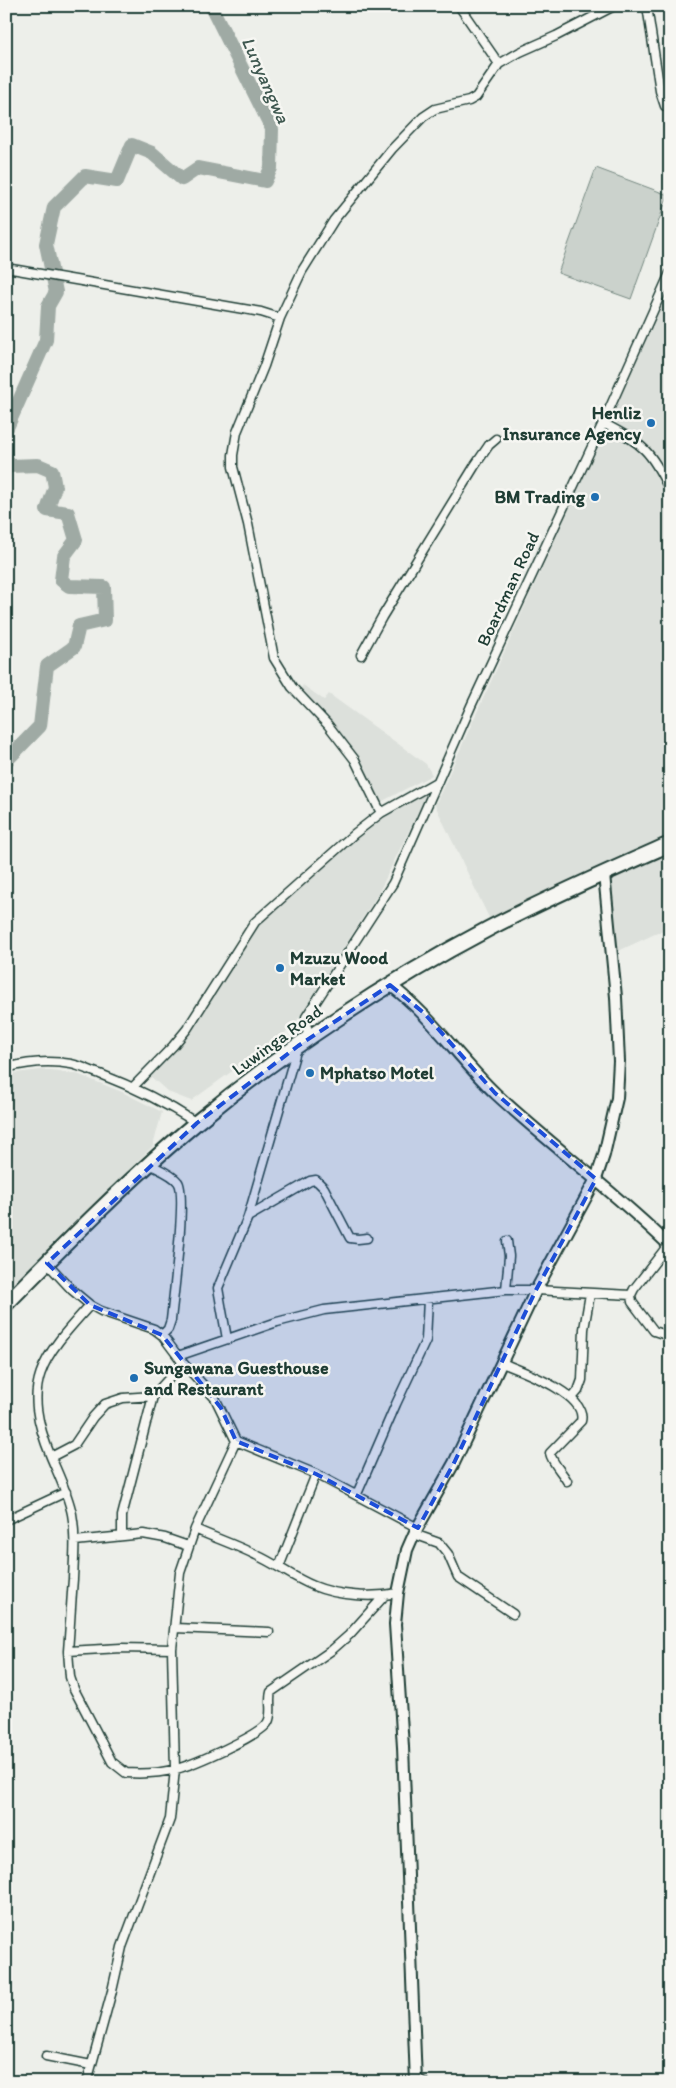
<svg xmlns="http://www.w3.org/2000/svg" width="676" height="2088" viewBox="0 0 676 2088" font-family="Itim,sans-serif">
  <rect width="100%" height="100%" fill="#edefea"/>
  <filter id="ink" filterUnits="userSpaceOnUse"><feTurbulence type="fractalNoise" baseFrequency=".02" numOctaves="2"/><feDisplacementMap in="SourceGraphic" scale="10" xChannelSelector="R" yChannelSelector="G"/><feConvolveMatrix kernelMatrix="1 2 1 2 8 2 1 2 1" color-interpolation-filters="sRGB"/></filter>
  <g filter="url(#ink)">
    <path fill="#dce0db" d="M670,285v642l-56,26 -13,-83 -110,52 -56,-117z
      M303,685l21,15 5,-6 97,70 6,11 -53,28 -14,-32 -23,-35 -18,-20 -26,-22z
      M428,792l-50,102 -85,133 -102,74 -23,-9 -20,-18 37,-35 71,-114 117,-101z
      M42,1070l35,4 45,18 40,20 -9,34 -147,144v-216z"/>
    <path fill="#cbd2cc" stroke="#758880" d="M596,168l72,27 -37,104 -73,-26z"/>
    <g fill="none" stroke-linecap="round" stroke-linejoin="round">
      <path stroke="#9faaa4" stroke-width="14" d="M6,430l40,-90 2,-34 8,-14 -10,-48 8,-37 31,-31 32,5 15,-36 20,8 30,26 16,-11 67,13 6,-13 1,-39 -61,-123
        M6,458l4,8 28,-1 14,6 3,16 -8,23 21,3 8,27 -12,16 -3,24 8,6 35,1 1,33 -26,6 -5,21 -27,19 -7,60 -34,35"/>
      <g stroke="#1f3d34" stroke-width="11">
        <path id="minor" d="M459,6l40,58
          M647,6l13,85 5,15 5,3
          M6,268l255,44 19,6 -16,48 -27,66 -4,23v12l15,57 26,134 18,29 36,38 27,35 26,53
          M280,318l22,-47 32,-51 58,-71 31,-32 12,-8 34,-8 7,-4 23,-33 21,-12 36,-16 58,-30
          M603,423c40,21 48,27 67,68
          M361,655l21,-38 92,-150 15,-22 7,-6
          M308,1039l-2,-22 87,-134 78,-177 132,-283 67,-150
          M6,1068c22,-6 43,-8 65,-4 10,2 20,7 29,10 34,13 66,29 97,49
          M133,1087l40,-41 14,-17 68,-107 99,-88 27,-21 57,-32
          M149,1164c9,5 23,10 29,18 9,11 -5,118 -7,138l-3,9 -6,6
          M248,1217l62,-36 6,-1 8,8 26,50 8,1 9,-1
          M668,1245l-34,44 -3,6 1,7 22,29 9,3 7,-2
          M47,1263l25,27 18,15 11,6 53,18 8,6 21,28 32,35 21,43 -41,88 -15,44 -8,76 3,120 -5,50 -48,128 -10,44 -25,91
          M506,1290l3,-34 -2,-15
          M90,1305c-49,54 -70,78 -39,152 8,19 17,37 21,57 4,22 2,43 1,65 -2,24 -3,48 -5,72l53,-3 51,1
          M227,1339l-9,-51 30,-71 49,-169
          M178,1356l99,-34 47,-12 182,-20h30l95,5
          M502,1363c19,8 86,31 79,58l-31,32c2,10 12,19 17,28
          M572,1398l6,-7 4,-11 2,-51 6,-35
          M236,1441l80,33 102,54
          M51,1457l23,-12 19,-28 12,-13 18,-6 30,-2
          M357,1494l39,-90 30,-64 2,-41
          M6,1520l60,-28
          M195,1529c20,9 41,16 61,26 20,9 38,23 58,31 24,10 58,12 84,7
          M414,1534l25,9 9,11 10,23 55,37
          M122,1536v-20l31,-120 30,-33
          M75,1541l68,-7 22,4 23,8
          M279,1567l37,-93
          M175,1628l94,4
          M68,1651l2,26 4,12 38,73 14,11c16,1 35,0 50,-4 16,-4 86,-34 92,-47 5,-9 0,-21 3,-30l61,-42 17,-15 36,-40
          M46,2056l45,9
          M416,2078l8,4"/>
      </g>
      <g stroke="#1f3d34" stroke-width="14">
        <path id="tertiary" d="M390,985c43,32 68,73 106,109 56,52 119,98 174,152
          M416,2082l-13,-335 -8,-123 3,-31 9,-43 7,-16 40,-71 82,-173 60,-111 8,-24 13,-57 2,-37 -3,-64 -12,-123"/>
      </g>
      <g stroke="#1f3d34" stroke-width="18">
        <path id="trunk" d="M6,1304c61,-62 123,-125 190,-181 87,-72 191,-141 292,-194 59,-31 121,-58 182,-85"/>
      </g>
      <use href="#minor" stroke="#f6f6f2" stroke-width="8"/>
      <use href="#tertiary" stroke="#f6f6f2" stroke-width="10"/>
      <use href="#trunk" stroke="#f6f6f2" stroke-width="14"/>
    </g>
  </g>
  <path fill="#1d4ed8" fill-opacity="0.2" stroke="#1d4ed8" stroke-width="4" stroke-dasharray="10 6" stroke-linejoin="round" d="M390,985l34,28 71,80 101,86 -60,111 -82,173 -36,65 -102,-54 -80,-33 -15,-33 -59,-73 -72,-30 -43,-42 150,-140 101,-77z"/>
  <g fill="#1f6fb2" stroke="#f6f6f2" stroke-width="2">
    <circle cx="651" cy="423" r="5"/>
    <circle cx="595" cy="497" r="5"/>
    <circle cx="280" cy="968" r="5"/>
    <circle cx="310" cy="1073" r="5"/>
    <circle cx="134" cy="1378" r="5"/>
  </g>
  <g text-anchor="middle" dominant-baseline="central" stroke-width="5" stroke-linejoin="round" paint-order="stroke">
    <g font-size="18" font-weight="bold" fill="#1f3d34" stroke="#f6f6f2" text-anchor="start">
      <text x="641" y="413" text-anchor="end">Henliz<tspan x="641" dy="21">Insurance Agency</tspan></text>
      <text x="585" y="497" text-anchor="end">BM Trading</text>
      <text x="290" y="958">Mzuzu Wood<tspan x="290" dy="21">Market</tspan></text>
      <text x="320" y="1073">Mphatso Motel</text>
      <text x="144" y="1368">Sungawana Guesthouse<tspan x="144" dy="21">and Restaurant</tspan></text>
    </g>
    <g font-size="18" fill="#1f3d34" stroke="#f6f6f2">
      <text transform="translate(508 589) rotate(-65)">Boardman Road</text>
      <text transform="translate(277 1040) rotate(-36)">Luwinga Road</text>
    </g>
    <g font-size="19" font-style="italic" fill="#3f5850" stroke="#f6f6f2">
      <text transform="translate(266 80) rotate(66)">Lunyangwa</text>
    </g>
  </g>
  <rect width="676" height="2088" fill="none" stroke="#f6f6f2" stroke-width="25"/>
  <rect x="12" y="12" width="651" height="2063" fill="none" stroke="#1f3d34" stroke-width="2" filter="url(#ink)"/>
</svg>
